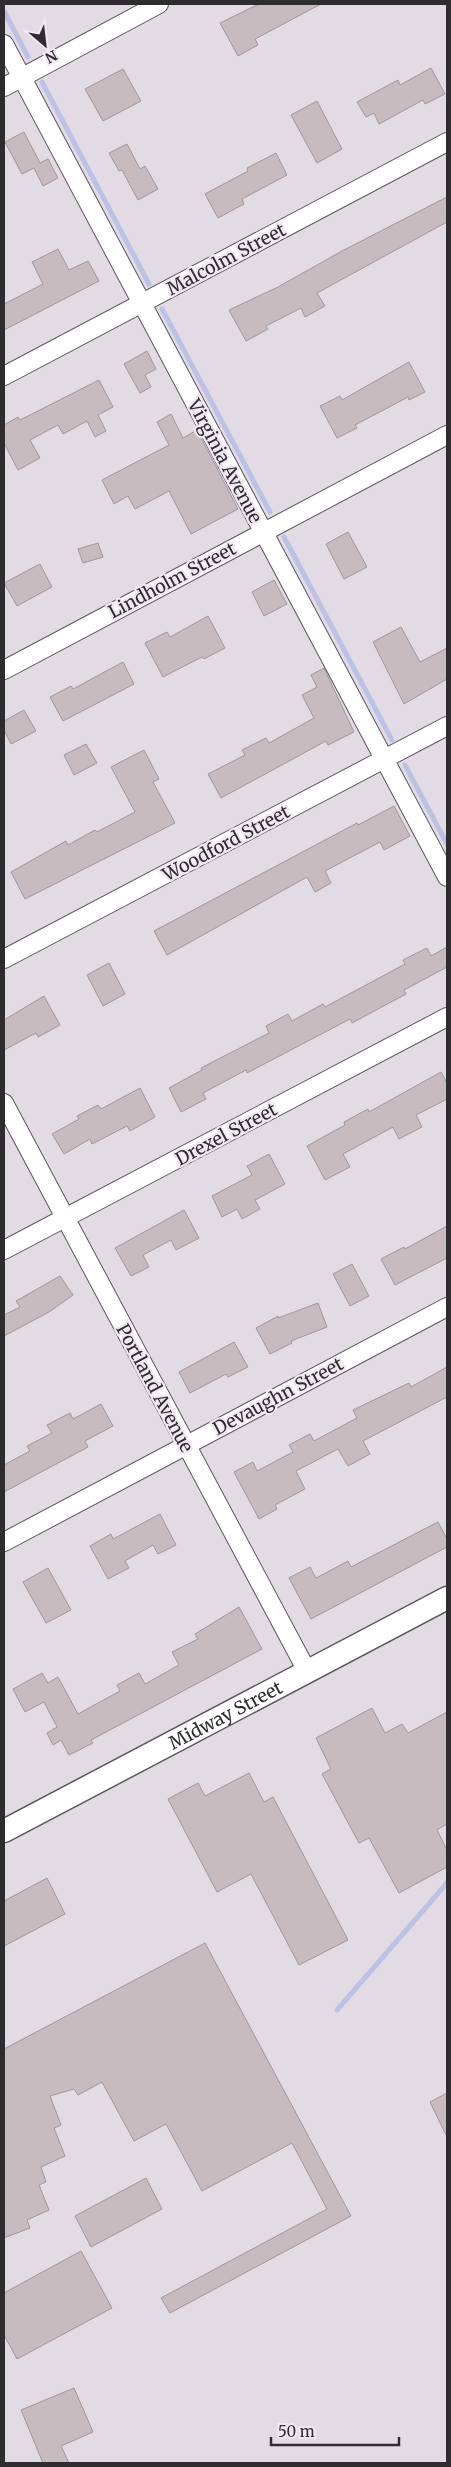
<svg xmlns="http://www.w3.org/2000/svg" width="451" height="2467" viewBox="0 0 451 2467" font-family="Merriweather,serif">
  <rect width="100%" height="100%" fill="#e3dbe4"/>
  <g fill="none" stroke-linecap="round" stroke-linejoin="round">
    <path stroke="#bbc2e5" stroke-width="5" d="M4,11l24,46
      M42,82l107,202
      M162,309l108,203
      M284,537l108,203
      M405,765l42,79
      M337,2010l110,-127"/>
  </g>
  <path fill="#c7bbc0" stroke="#a0959a" d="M259,4h62l-66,35 3,6 -20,11 -18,-33z
    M431,68l14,26 -20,10 -2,-4 -44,24 -5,-11 -8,4 -9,-15 41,-22 2,5z
    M123,69l18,32 -38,20 -18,-32z
    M317,101l25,48 -25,14 -26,-48z
    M24,132l16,31 8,-4 10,19 -15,8 -9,-18 -12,6 -17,-32z
    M127,144l13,25 5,-3 13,23 -20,11 -16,-30 -3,1 -10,-18z
    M276,153l11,22 -45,24 2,5 -26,14 -13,-24 43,-23 -1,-3z
    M447,197v25l-130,71 8,13 -20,11 -4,-9 -35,18 2,3 -22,12 -17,-31 49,-23 64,-36z
    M58,249l11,21 19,-9 11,20 -95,49v-26l39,-20 -11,-22z
    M147,351l9,18 -11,6 6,12 -11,6 -16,-29z
    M409,362l16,30 -16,8 -1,-3 -53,28 2,3 -20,10 -17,-32 20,-10 2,4z
    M99,380l14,27 -15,8 8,16 -11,6 -8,-16 -24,13 -5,-9 -28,15 10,18 -22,12 -14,-27v-18l14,-8 2,3z
    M171,414l12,24 14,-8 41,79 -47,25 -22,-43 -34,18 -7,-13 -14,8 -12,-24 67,-35 -12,-23z
    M348,532l19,35 -23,12 -18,-35z
    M98,543l5,14 -20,6 -5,-14z
    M40,564l12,23 -35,19 -13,-23z
    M274,580l13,24 -23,12 -12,-24z
    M208,616l17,32 -21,11 -2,-2 -39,20 -18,-34 22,-11 3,5z
    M401,627l19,35 27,-14v31l-43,25 -31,-62z
    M123,662l11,22 -71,37 -13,-24 21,-11 2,3z
    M324,668l30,64 -26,13 -2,-4 -105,57 -13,-24 37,-19 -3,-5 24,-12 3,5 45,-25 -12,-23 15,-8 -6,-12z
    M24,710l12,21 -25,13 -7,-14v-9z
    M86,744l11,19 -23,12 -10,-20z
    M144,750l15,29 -6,3 22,41 -150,76 -14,-27 55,-31 2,4 27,-15 2,2 38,-20 -24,-45z
    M394,806l16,30 -26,14 -4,-8 -55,29 6,12 -16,9 -8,-15 -140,78 -13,-24 203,-108 1,2z
    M447,947v20l-43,23 2,4 -54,29 -2,-4 -103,54 -1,-3 -43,23 3,6 -25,13 -12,-24 33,-18 -1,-2 68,-35 -3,-7 22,-12 4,7 31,-17 2,3 80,-43 -2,-4 24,-12 4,8z
    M109,963l16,31 -22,12 -16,-31z
    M44,996l16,29 -22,12 -2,-4 -32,17v-30z
    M441,1072l6,11v16l-31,16 6,12 -23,12 -6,-12 -50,27 7,13 -25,13 -18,-34 38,-21 -1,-3 24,-13 1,3z
    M140,1088l15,29 -25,14 -3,-5 -35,18 -2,-5 -26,15 -12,-20 27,-15 -2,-3 21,-11 3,4z
    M269,1154l16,30 -30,16 5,9 -18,10 -5,-10 -15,8 -10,-21 40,-21 -5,-9z
    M184,1210l15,28 -23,12 -5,-10 -28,15 6,12 -18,9 -16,-28z
    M447,1226v32l-52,27 -14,-26 23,-12 1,2z
    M352,1264l17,32 -19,10 -17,-32z
    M60,1276l13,19 -24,17 -45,24v-21l16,-8 -4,-6z
    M318,1303l9,24 -36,14 1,2 -22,11 -14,-26 22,-12v2z
    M234,1342l14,25 -20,10 -2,-3 -36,19 -11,-21z
    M447,1367v30l-84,44 7,13 -22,12 -10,-17 -42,22 9,18 -30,16 2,4 -18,10 -25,-47 19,-10 4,9 36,-19 -4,-7 21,-11 4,7 43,-23 -4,-8 56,-27 2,4z
    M101,1404l12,22 -28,15 3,6 -84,45v-27l26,-14 -3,-5 25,-13 -5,-8 23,-12 3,6z
    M160,1514l16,31 -18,9 -5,-9 -28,16 4,7 -21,11 -18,-33 21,-12 2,5z
    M438,1522l9,17v8l-136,72 -22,-41 21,-11 6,11 32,-17 3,6z
    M48,1568l23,42 -25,13 -23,-41z
    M239,1607l23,42 -171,91 2,3 -24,12 -8,-15 -8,5 -6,-12 10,-6 -13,-25 -19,10 -12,-23 29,-16 6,10 10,-6 20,37 42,-23 -3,-6 22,-12 6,11 34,-19 -7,-13 26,-13 -3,-5z
    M372,1708l13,25 17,-9 6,9 39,-21v112l-10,6 10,20v17l-48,26 -30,-55 -10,5 -37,-69 9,-5 -15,-31z
    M249,1773l15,29 9,-5 75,143 -49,25 -48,-91 -34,18 -49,-93 30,-16 7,13z
    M47,1878l18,36 -61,32v-45z
    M205,1943l146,273 -181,97 -9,-15 166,-89 -35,-66 -90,48 -36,-67 -32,17 -32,-59 -24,13 -4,-6 -24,7 11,29 -7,3 11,28 -24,11 5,15 -7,3 10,25 -22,10 3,8 -26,10v-189z
    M447,2093v44l-17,-35z
    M146,2178l16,31 -71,38 -16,-31z
    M81,2251l31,57 -95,51 -13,-24v-42z
    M74,2388l19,44 -32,14 8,17h-26l-22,-53z"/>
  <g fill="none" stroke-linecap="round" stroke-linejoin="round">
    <g stroke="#5d565e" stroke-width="20">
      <path id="minor" d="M4,44l443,833
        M4,87l155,-83
        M4,376l443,-234
        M4,670l443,-235
        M4,959l443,-233
        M4,1103l303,568
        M4,1250l443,-233
        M4,1542l443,-235"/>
    </g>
    <g stroke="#5d565e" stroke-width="25">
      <g id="tertiary">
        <path id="s1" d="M4,1831l443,-233"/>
      </g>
    </g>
    <use href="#minor" stroke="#fff" stroke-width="18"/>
    <use href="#tertiary" stroke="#fff" stroke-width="22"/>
  </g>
  <g text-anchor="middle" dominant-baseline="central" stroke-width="4.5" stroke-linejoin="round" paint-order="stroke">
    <g font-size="18" fill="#2f2c30" stroke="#f1e8f1">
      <text transform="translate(226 259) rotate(-28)">Malcolm Street</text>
      <text transform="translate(225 461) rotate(62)">Virginia Avenue</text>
      <text transform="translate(172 580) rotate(-28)">Lindholm Street</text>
      <text transform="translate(226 843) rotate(-28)">Woodford Street</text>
      <text transform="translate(226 1134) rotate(-28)">Drexel Street</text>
      <text transform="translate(155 1388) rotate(62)">Portland Avenue</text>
      <text transform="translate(278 1396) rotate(-28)">Devaughn Street</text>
      <text stroke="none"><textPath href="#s1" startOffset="250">Midway Street</textPath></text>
    </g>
  </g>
  <rect width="451" height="2467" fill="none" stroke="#2f2c30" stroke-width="10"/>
  <g transform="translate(45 45) rotate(152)" stroke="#f1e8f1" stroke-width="4" paint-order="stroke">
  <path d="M0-4L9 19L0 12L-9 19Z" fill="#2f2c30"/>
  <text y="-8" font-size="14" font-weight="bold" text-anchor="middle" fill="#2f2c30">N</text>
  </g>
  <path d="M271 2437v8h128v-8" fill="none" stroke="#2f2c30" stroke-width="2.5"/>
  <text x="278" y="2437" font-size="15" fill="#2f2c30" stroke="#f1e8f1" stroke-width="4" paint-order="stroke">50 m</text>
</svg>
